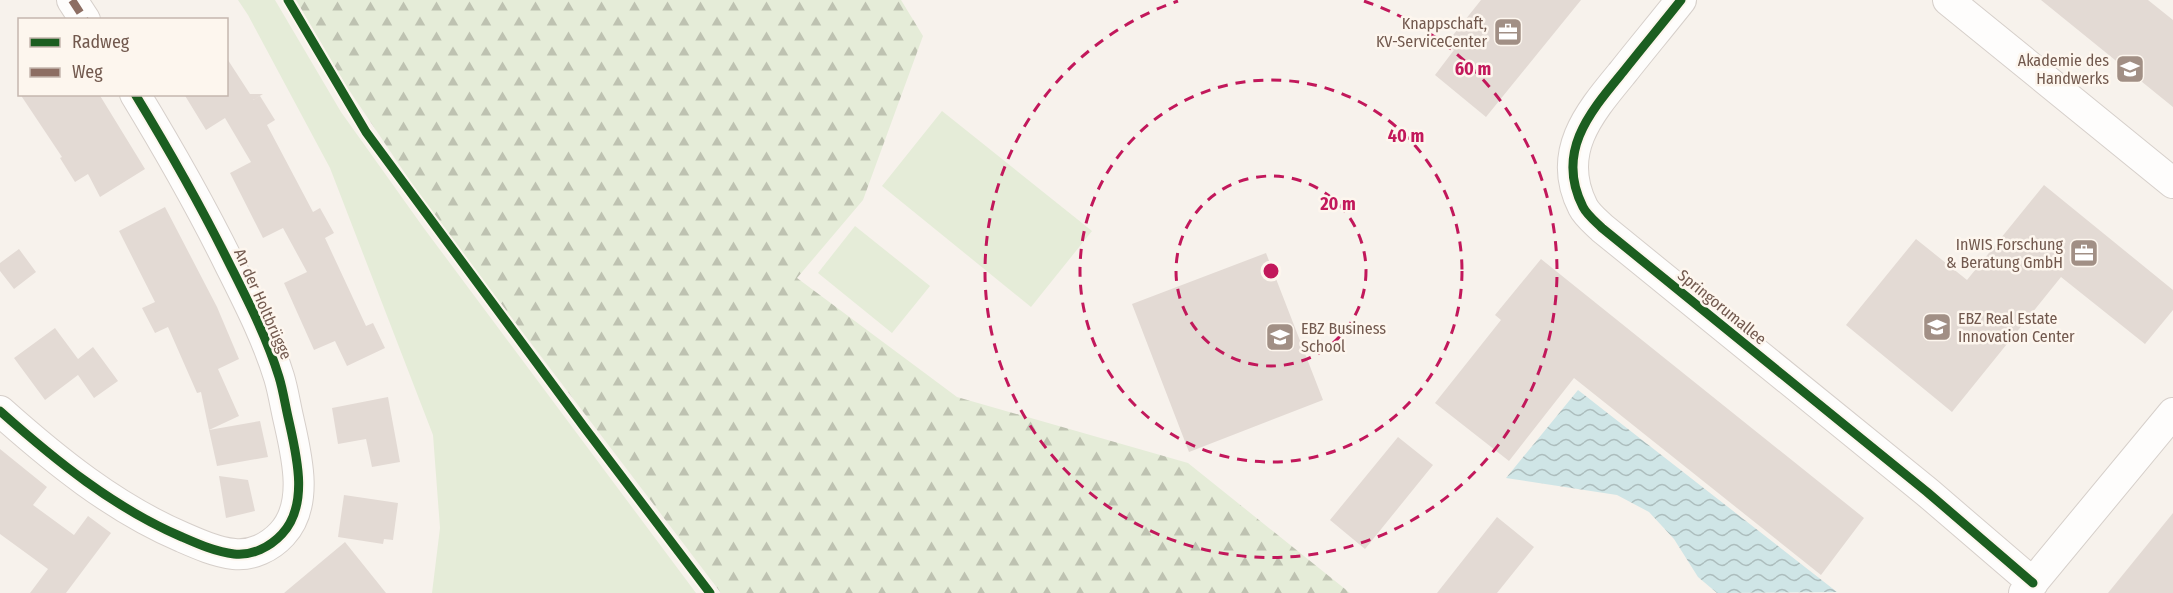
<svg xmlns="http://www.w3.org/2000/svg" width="2173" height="593" viewBox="0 0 2173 593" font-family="'Fira Sans Condensed',sans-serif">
  <defs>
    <pattern id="forest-firs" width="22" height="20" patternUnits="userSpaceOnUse" patternTransform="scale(1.5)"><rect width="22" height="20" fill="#e5ecd8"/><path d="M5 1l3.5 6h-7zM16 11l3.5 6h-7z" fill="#bec2b1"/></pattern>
    <pattern id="water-waves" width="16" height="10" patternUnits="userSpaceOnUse" patternTransform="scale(1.5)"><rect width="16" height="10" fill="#cfe5e6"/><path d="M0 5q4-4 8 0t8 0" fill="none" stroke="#acbdbd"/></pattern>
  </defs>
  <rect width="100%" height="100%" fill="#f7f2ec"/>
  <path fill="#e5ecd8" d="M238,0h37l66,112 82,115 273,366h-264l8,-65 -7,-93 -103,-267 -82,-153z
    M942,111l150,120 -61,76 -149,-121z
    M855,226l75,60 -38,47 -74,-60z"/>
  <path fill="url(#forest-firs)" d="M296,0h605l22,36 -60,164 -66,78 160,119 231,66 162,130h-629l-292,-384 -82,-122z"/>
  <path fill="url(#water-waves)" d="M1578,390l259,202 -120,1 -19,-16 -24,-38 -25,-27 -32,-17 -111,-17z"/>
  <path fill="#e3dad4" d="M1481,0h100l-95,117 -51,-42 19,-25 -8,-6z
    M2041,0h107l25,20v87z
    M226,57l24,37h13l-10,6 7,-4 15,24 -8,5 46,87 7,-4 14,25 -9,5 41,88 7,-3 12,25 -38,18 -12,-25 -21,9 -30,-67 23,-11 -24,-44 -20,10 -33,-65 21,-11 -26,-44 -19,12 -22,-36h42z
    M20,94h79l46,75 -45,28 -12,-23 -13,8 -15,-24 2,-1z
    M2044,185l129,105v20l-28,34 -84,-67 -109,135 -106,-87 70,-86 51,41z
    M165,207l52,100 22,52 -21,10 21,47 -30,14 -8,-38 -4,1 -29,-66 -13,6 -13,-25 13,-6 -36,-71z
    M19,249l17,23 -22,17 -14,-18v-8z
    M1266,253l57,147 -134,52 -57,-148z
    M1541,259l323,259 -43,57 -247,-197 -65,83 -74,-58 66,-83 -6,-5z
    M55,328l23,31 15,-12 25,34 -24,17 -16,-23 -33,25 -31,-42z
    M388,397l12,65 -28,5 -6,-28 -28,5 -6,-36z
    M260,421l8,36 -51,9 -8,-36z
    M1398,437l35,28 -68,84 -35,-29z
    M0,449l47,38 -14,18 41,30 14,-19 23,17 -45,60h-36l18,-24 -48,-35z
    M219,476l29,4 7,31 -29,7z
    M344,495l54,8 -5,37 -9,-1 -1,5 -45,-7z
    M2173,513v80h-65z
    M1497,517l37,30 -37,46h-60z
    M345,542l41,51h-102z"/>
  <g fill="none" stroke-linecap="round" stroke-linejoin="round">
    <g stroke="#d6cfca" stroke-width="32">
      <path id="street" d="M72,0l13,20
        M1681,0c-19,24 -39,48 -58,72 -33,40 -68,80 -40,135 4,8 13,15 19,21l325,264 106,91
        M1948,0l225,183
        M0,411c55,49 114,97 182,126 16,7 34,15 52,17 18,2 36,-7 48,-20 28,-30 14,-81 6,-117 -3,-13 -5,-27 -9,-40 -12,-39 -31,-76 -49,-112 -29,-59 -61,-115 -95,-171
        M2024,593l149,-180"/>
    </g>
    <use href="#street" stroke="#fefdfc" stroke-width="30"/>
    <path stroke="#8d6e63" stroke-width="8" stroke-dasharray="15 8" stroke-linecap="butt" d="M72,0l13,20"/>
    <g stroke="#fdf6ee" stroke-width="13">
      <path id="cycleway" d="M288,0l78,132 218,295 126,166
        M1681,0c-19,24 -39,48 -58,72 -33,40 -68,80 -40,135 4,8 13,15 19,21l325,264 106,91
        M0,411c55,49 114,97 182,126 16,7 34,15 52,17 18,2 36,-7 48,-20 28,-30 14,-81 6,-117 -3,-13 -5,-27 -9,-40 -12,-39 -31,-76 -49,-112 -29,-59 -61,-115 -95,-171"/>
    </g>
    <use href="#cycleway" stroke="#1b5e20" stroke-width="9"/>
  </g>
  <g fill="none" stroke="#c2185b" stroke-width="3" stroke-dasharray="10 8">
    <circle cx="1271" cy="271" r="95"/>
    <circle cx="1271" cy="271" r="191"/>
    <path d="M1364 1A286 286 0 1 1 1178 1"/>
  </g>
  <defs>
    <g id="office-square" transform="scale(1.5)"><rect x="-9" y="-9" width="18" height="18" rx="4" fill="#a18f85" stroke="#fdf6ee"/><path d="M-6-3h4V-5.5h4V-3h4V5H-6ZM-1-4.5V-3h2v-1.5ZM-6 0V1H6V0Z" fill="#fff"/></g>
    <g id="university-square" transform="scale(1.5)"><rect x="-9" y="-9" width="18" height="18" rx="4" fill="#a18f85" stroke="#fdf6ee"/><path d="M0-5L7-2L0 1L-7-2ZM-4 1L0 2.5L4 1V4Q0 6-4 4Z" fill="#fff"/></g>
  </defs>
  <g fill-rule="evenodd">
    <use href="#office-square" x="1508" y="32"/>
    <use href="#university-square" x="2130" y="69"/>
    <use href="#office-square" x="2084" y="253"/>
    <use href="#university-square" x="1937" y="327"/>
    <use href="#university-square" x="1280" y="337"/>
  </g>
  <g text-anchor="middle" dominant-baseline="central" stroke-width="5" stroke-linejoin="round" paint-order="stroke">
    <g font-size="16" fill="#72594e" stroke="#fdf6ee" text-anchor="end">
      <text x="1487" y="23">Knappschaft,<tspan x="1487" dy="18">KV-ServiceCenter</tspan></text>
      <text x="2109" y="60">Akademie des<tspan x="2109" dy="18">Handwerks</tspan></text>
      <text x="2063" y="244">InWIS Forschung<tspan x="2063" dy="18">&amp; Beratung GmbH</tspan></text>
      <text x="1958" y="318" text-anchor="start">EBZ Real Estate<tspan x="1958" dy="18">Innovation Center</tspan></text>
      <text x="1301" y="328" text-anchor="start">EBZ Business<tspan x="1301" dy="18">School</tspan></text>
    </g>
    <g font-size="16" fill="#72594e" stroke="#fdf6ee">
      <text transform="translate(263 304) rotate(66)">An der Holtbrügge</text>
      <text transform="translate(1722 307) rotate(39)">Springorumallee</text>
    </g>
  </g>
  <circle cx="1271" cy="271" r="9" fill="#c2185b" stroke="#fdf6ee" stroke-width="3"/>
  <g font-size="18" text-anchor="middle" font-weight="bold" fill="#c2185b" stroke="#fdf6ee" stroke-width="5" stroke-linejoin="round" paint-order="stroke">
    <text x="1473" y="75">60 m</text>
    <text x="1406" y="142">40 m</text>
    <text x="1338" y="210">20 m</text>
  </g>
  <rect x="18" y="18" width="210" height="78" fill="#fdf6ee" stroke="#c5b7ae" stroke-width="1.5"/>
  <rect x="30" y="38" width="30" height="9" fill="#1b5e20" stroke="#c5b7ae" stroke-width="1.5"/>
  <text x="72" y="48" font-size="18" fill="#72594e">Radweg</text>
  <rect x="30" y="68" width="30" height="9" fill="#8d6e63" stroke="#c5b7ae" stroke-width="1.5"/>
  <text x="72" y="78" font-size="18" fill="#72594e">Weg</text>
</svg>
